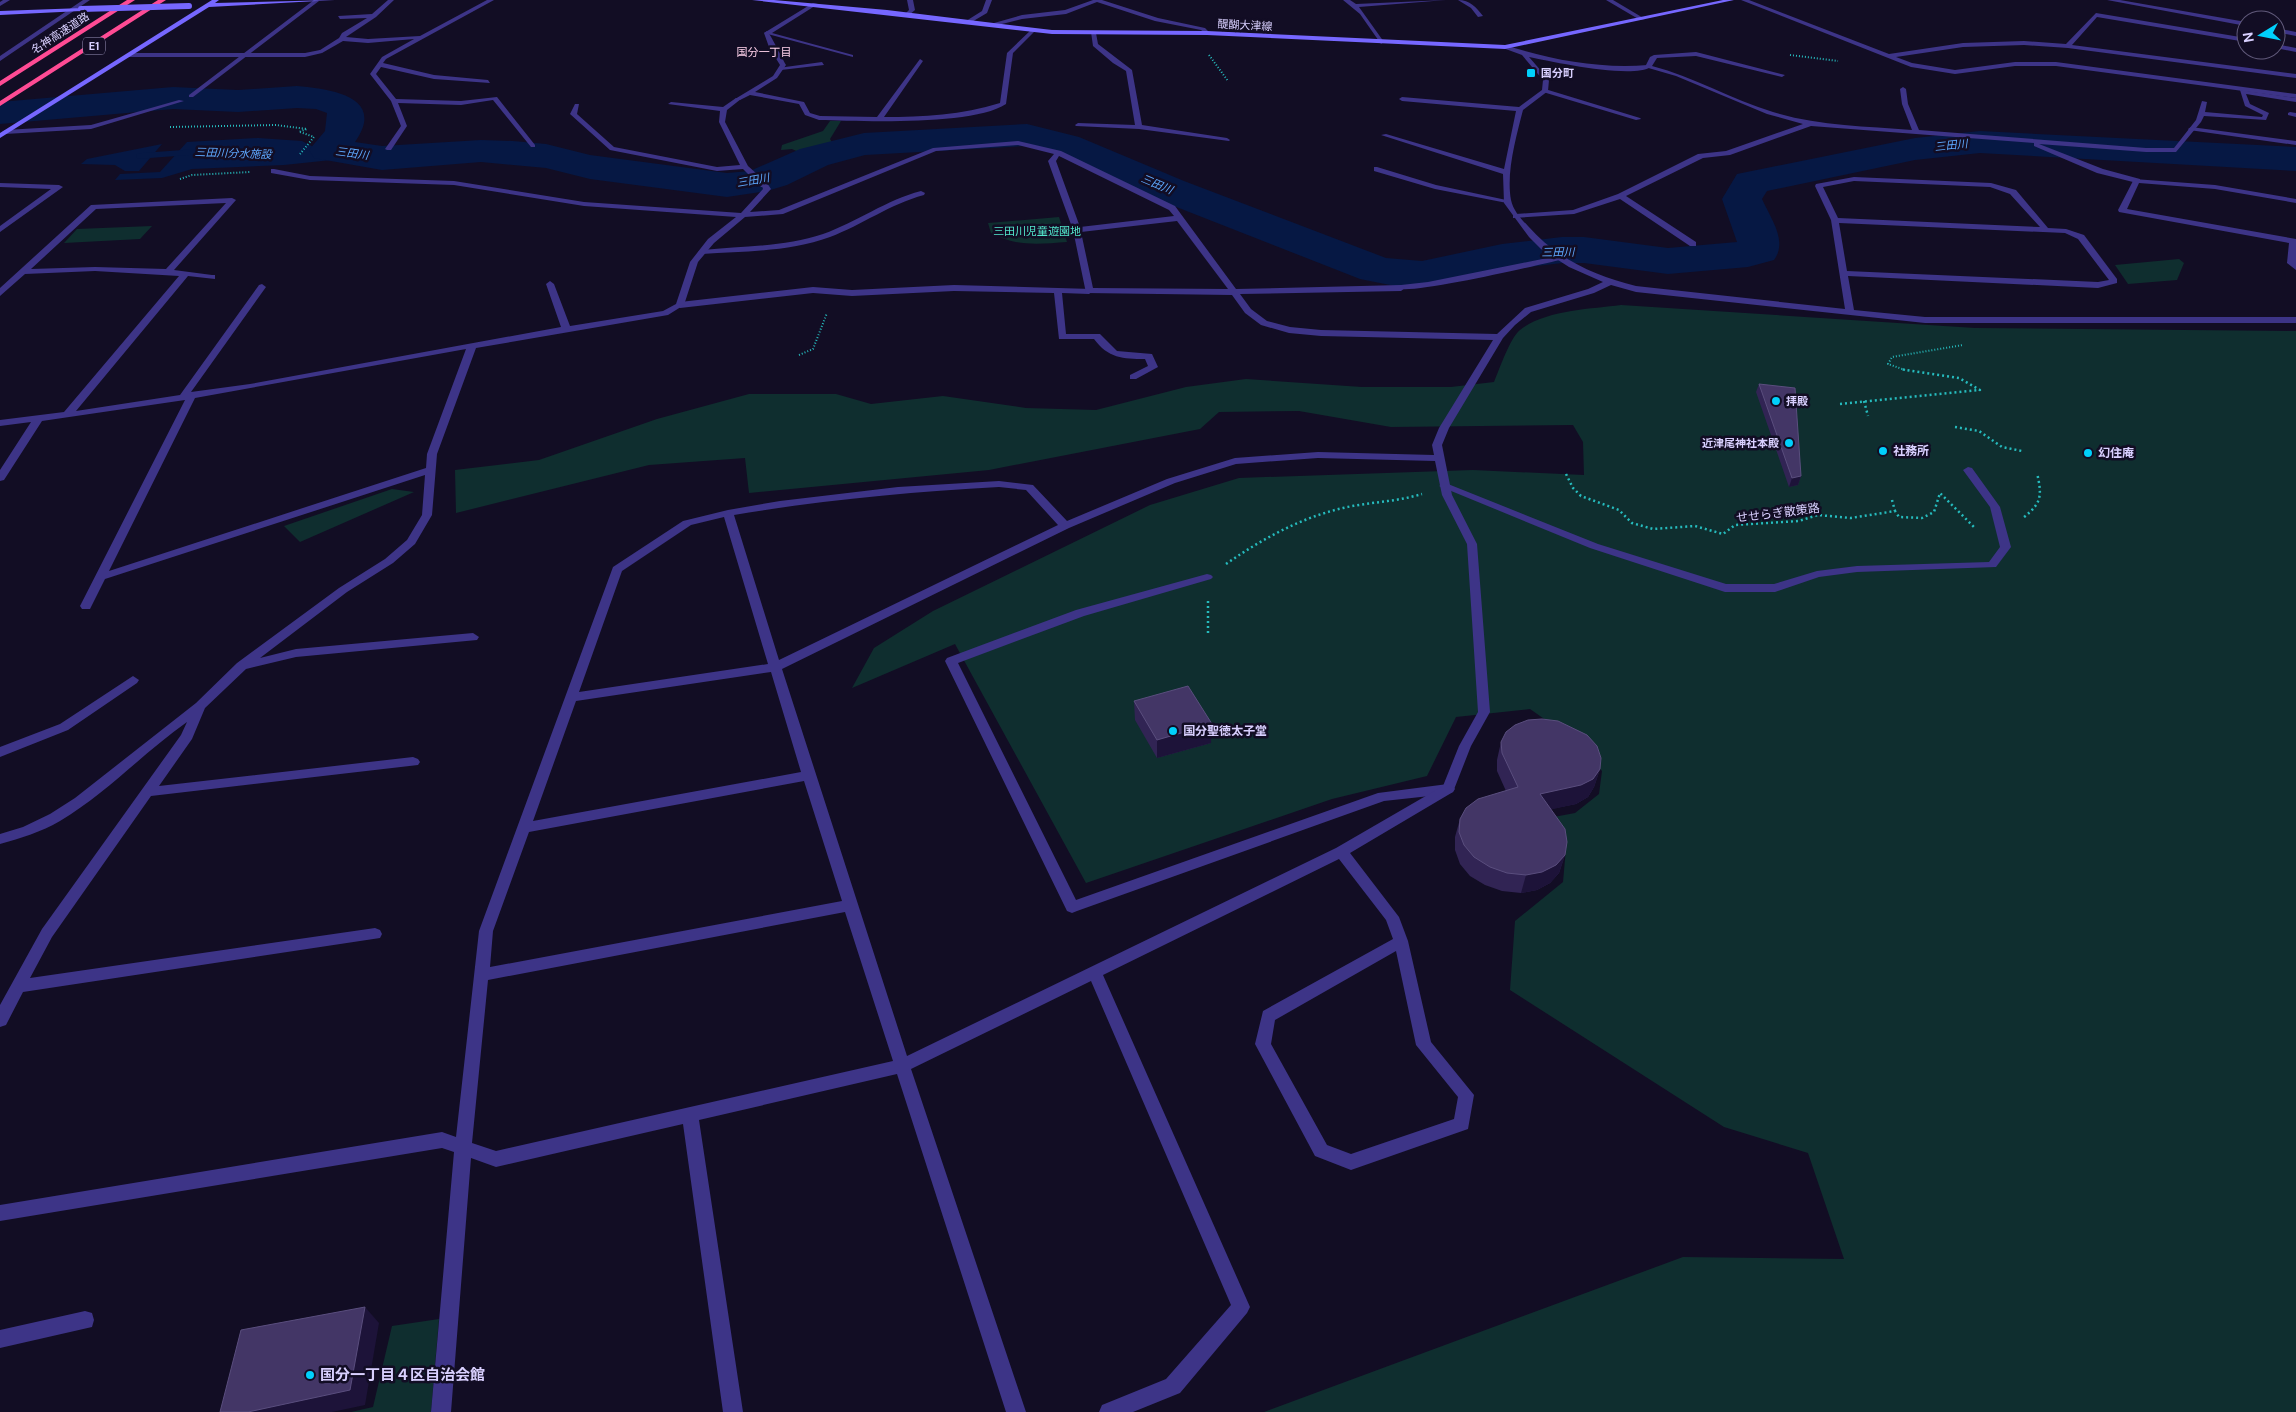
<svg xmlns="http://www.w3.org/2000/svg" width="2296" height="1412" viewBox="0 0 2296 1412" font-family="'DM Sans','Noto Sans JP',sans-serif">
  <rect width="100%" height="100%" fill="#120d24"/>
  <path fill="#0f2e2f" d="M830,121h11l-11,18 5,9 -30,7 -13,-6 -11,1 1,-5 41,-14z
    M1059,217l8,25c-27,2 -51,5 -76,-9l-3,-10z
    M152,226l-12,13 -76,4 13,-14z
    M2179,259l5,4 -7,17 -49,4 -13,-19z
    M1621,305l354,23 321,3v1081h-1032l419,-155 161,2 -36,-106 -84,-26 -214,-137 5,-69 48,-39 3,-34 -23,-29 32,-6 24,-19 3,-23 -32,-34 -40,-28 -74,8 -29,59 -95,23 -246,84 -131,-239 -103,44 22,-40 59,-37 217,-106 89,-27 234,-8 111,5 -1,-33 -10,-17 -182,2 -92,-16 -80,1 -19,17 -211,41 -240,23 -4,-35 -96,7 -193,48 -1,-43 84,-10 118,-41 92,-25h87l35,10 72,-8 83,12 70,2 90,-23 60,-8 116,8h89l43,-5c6,-14 16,-44 26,-52 25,-20 71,-21 101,-25z
    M392,489l22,3 -114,50 -16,-16z
    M439,1319l-8,93h-80l22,-5 19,-81z"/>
  <path fill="#061844" d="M258,138l44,3 19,10 25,3 -5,5 -57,6 -92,4 -30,9 -47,2 5,-6 40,-2 27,-30z
    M162,144l-23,27h-14l-10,-6 -34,-1 6,-5z"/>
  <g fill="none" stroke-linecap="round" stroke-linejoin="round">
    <path stroke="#061844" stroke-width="5.5" d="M139,156l54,-4
      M328,156l54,2"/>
    <path fill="#061844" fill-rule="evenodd" d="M297,86c33,3 90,10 58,56l27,4 99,-6 32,1 33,3 44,11 137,18 23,-2 50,-22 64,-16 163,-9 52,13 105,44 202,77 36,3 80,-17 60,-7h22l84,11 69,-6 -15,-43 15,-25 178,-36 65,-7 316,16v24l-316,-18 -65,7 -148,31 -5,8c9,20 26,42 12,61l-26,7 -80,7 -84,-11h-22l-60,7 -80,17h-22l-40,-8 -204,-80 -103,-46 -27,-7 -161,9 -37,10 -41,20 -20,6 -40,6 -137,-18 -44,-11 -65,-6 -99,8 -68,-12 -5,-8 16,-19 2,-18 -11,-4 -19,-1 -59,4 -65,-3 -173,15v-22l173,-15 65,3z"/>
    <path stroke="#26bbbd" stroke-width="2" stroke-dasharray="1 2" stroke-linecap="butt" d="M1209,55l19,26
      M1790,55l48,6
      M170,127l106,-2 31,4 -8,3
      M300,132l14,5 -14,17
      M180,179l12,-4 58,-3
      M799,355l14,-6 14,-36
      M1905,370l-17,-6 4,-7 71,-12"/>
    <path stroke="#26bbbd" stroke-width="2.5" stroke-dasharray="2 3" stroke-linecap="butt" d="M1864,401l4,15
      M1840,404l140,-14 -21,-12 -59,-9
      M1955,427l24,4 23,16 20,4
      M1566,474l7,14 8,8 38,14 13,13 21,6 42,-3 28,8 12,-9 64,-4 19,-6 33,3 44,-7 4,6 23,1 12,-6 6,-19 34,34
      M1892,500l3,11
      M2024,517c18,-14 18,-22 13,-44
      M1226,564c36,-25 74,-46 117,-56 26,-6 53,-6 79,-14
      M1208,601v35"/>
    <path fill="#3d3487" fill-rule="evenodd" d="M3,0h7l-10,6v-4z
      M314,0l5,1 -126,96h-4v-2z
      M388,0h6l-18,17 -30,20 22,2 52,-3 67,-36h7l-108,59 -3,4 51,12 54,5 2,3 -56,-4 -53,-12 -5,7 20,25 65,2 36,-4 38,48v2h-4l-38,-47 -32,5 -63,-2 9,23 -16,24h-4l-2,-1 16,-23 -10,-25 -21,-27 12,-17 32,-18 -46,4 -25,-2 -21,12 -5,-1 22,-14 3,-5 25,-15 -27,1 -2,-3 34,-2z
      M1093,0h9l56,18 47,10 5,5 -3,2 -6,-5 -46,-9 -58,-19 -31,12 -44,5 -32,8 -3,-2 35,-10 43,-5z
      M1343,0h7l6,4 90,-4 -87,7 25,35 -3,2 -21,-30z
      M1458,0c12,0 18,7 25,16l-5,1 -7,-9z
      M1606,0h7l32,19 -5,1z
      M2107,0h13l126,22v4z
      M813,3l5,1 -46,29 81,22v2l-89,-24z
      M2276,28l20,4v4l-20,-4z
      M1696,52l89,23 -3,2 -86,-21 -39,2 -5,8c42,11 79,33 121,46 45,14 92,14 139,18l-10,-26 -2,-15 3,-2 3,2 2,15 11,26 227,18h28l22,-28 6,-19 5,1 -2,10 57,5 1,-2 -18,-9 -5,-16 56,8v4l-50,-8 4,10 19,9 -3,7 -62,-4 -3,6 -25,30h-30l-107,-8 64,25 37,10v4h-3l-40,-10 -63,-27v-3l-223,-17 -81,29 -27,3 -77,38 70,46v4h-6l-70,-47 -46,15 -61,4v-4h3l57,-4 45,-16 80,-40 28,-3 77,-27 -36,-10 -91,-38 -31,-9 5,-10 4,-2z
      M822,62l2,3 -43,5 -3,-2z
      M1545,89l95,29 1,1 -5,1 -93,-28 -1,-1z
      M736,98l5,1 -14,11 -2,12 23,44 19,17v4h-6l-18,-18 -26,2 -107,-21 -40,-36 5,-10h4l-2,10 37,33 103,20 23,-2 -21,-43 1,-11 -52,-7 3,-2 52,5z
      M179,100l5,1 -93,28 -86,5 -3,-2 3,-2 86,-5z
      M1377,167l59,18 75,16 -4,2 -72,-14 -61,-18v-4z
      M921,191l4,2 -1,2c-34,9 -62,30 -94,42 -41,15 -85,14 -128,17l-4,-2 4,-2c40,-4 83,-3 121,-16 34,-12 63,-34 98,-43z
      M1557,256l4,2 -1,2c-21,5 -153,36 -163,28l4,-3 27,-3z
      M954,285l138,4 1,2 -4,3 -27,-1 4,41h34l17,17 35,3 6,13 -22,12h-6v-4l18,-9 -3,-7c-22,0 -37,-1 -51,-20h-35l-5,-46 -100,-2 -102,5 -39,-3 -133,15 -4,-3 4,-3 133,-15 39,3z
      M1968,467l4,1 28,39 11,40 -15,20 -139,5 -38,5 -44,15h-50l-135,-44 -151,-62 5,-3 4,1 150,60 128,40h48l43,-13 40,-5 132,-4 11,-15 -10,-40 -27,-37z
      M1207,574l4,1 2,2 -2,2 -127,37 -126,47 118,237 302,-107 70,-9 5,2 2,3 -2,3 -5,2 -64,7 -307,110 -5,2 -5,-2 -122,-250 2,-3 129,-48z
      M85,1311l7,2 2,7 -2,7 -92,21v-18z"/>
    <path fill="#3d3487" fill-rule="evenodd" d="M83,0h7l-90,61v-5z
      M907,0h6l2,10 -7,6 -3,-2 4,-4z
      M986,0h6l-5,13 -17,10h-4v-2l16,-10z
      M1741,0h8l140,54 74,-11 61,-2 42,3 30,-31 150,25v4l-149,-25 -25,28 224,29v4l-228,-30 -44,-3 -61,2 -67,10 16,6 43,7 60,-8h41l240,32v4l-240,-32h-41l-60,8 -44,-7z
      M1032,29l2,3 -21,21 -7,51c-33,22 -145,17 -187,16l-14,-5 -6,-11 -49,-9 -10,5 -5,-1 38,-23 7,-11 -11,-18 -5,-14 3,-2c4,4 15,27 19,34l-9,13 -22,14 49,10 6,11 10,3 57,1 43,-58 3,2 -39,56c39,0 78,-2 116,-14l7,-50z
      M1091,32l5,1 2,11 34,26 10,55 85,13 3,2 -1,1 -90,-12 -63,-3 -1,-1 3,-2 57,2 -9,-54 -13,-8 -20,-17z
      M2276,44l20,4v4l-20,-4z
      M1505,45c46,15 95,24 143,20l3,2c-20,12 -97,-5 -122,-10l20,23 -1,11 -25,19c-7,27 -17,63 -12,90 2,10 10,19 17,26 29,33 67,50 108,60l209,23 -14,-89 -16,-34 1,-2 38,-7 137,6 25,7 32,38 18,1 18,6 33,44v4l-19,5 -250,-12 6,34 71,7h371v6h-371l-289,-31 -25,-7 -17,8 -63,19 -16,13 -12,13 -54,90 -7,17 10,50 25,49 13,168 -19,34 -18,46 -103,61 49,64 9,24 23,101 43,53 -6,34 -117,41 -36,-14 -60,-112 8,-33 130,-72 -7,-19 -47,-61 -236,116 147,332 -3,6 -67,80 -47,19h-34l3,-7 64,-26 65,-74 -140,-324 -180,88 115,343h-20l-109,-338 -198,46 44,292h-20l-40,-288 -187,43 -25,-9 -20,254h-20l23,-260 -12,-4 -442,73v-16l442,-73 14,5 23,-206 134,-364 70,-46 45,-11 52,-9 118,-14 101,-6 34,4 34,36 100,-42 68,-21 83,-6 116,3 -2,-10 7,-17 54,-88 -172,-4 -32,-3 -28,-8 -16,-12 -13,-18 -146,-2 -13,-63 -25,-69 6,-7 -36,-9 -82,6 -153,63 -38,3 -31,26 -16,19 -14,43 -16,10 -192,33 -39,106 -5,61 -17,29 -22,19 -46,29 -87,66 36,-9 177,-16 6,4 -2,3 -181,17 -50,12 -41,39 -13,31 -33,47 254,-29 5,2 2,3 -2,3 -267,31 -99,141 -22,41 345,-50 5,2 2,4 -2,4 -357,54 -17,33 -6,2v-22l42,-76 139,-194 6,-13c-44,31 -80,71 -127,99 -19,11 -39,17 -60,23v-10l23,-7 27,-13 25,-16 121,-95 41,-40 102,-75 46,-29 22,-19 15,-25 3,-40 -320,104 -15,30h-8l-2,-3 105,-206 -143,21 -38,59 -4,1v-11l31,-48 -31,4v-6l64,-8 115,-136 -84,-5 -70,3 -25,22v-8l91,-83 141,-7 4,2 -62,70 38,5h3v4l-27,-3 -112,135 104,-16 79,-110 3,-1 4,3 -75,105 59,-8 311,-57 -15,-43 4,-3 4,3 16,42 93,-15 13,-7 14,-42 18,-23 28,-22 -152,-11 -130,-21 -144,-5 -39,-7v-4h3l36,7 144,5 130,21 157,11 22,-24 -2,-6h6l4,6 -21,23 29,-2 154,-62 85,-7 43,10 114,55 61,83 165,-4 4,3 -4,3 -161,3 11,15 16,12 23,6 31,3 176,4 28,-26 63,-19 15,-7 -34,-15 -28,-18 -12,-12 -25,-34 -1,-29 -122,-39 5,-1 118,35 12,-58 -114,-10 -3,-2 3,-2 117,10 23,-17 1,-10 -21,-25 -19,-7zM1059,156l110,54 5,6 -94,11 -24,-66zM1854,181l136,6 20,7 30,33 -202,-9 -15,-31zM226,203l-60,66 -71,-2 -64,2 65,-60zM1177,221l51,68 -135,-1 -12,-56zM1839,223l226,10 13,6 31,41 -11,2 -251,-11zM466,349l-39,105 -1,14 -317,103 86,-173zM1318,458l117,3 7,34 25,49 11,168 -19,34 -16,40 -107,62 -429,208 -125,-387 287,-141 106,-45 61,-19zM999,487l27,3 32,35 -279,135 -45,-145c88,-15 176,-23 265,-28zM724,517l44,147 -189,28 43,-121 69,-46zM771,672l30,100 -268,49 43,-120zM804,781l38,120 -352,66 3,-36 36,-99zM845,912l48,149 -397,90 -24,-8 16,-163zM1396,951l20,94 42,52 -4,22 -103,35 -24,-9 -56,-101 4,-24z
      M320,50l2,3 -17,4h-176l-3,-2 3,-2h176z
      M2290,112l6,1v4l-8,-2v-2z
      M2191,127l105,14v4l-107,-15 -1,-1z
      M2134,179l81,6 81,14v4l-81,-14 -76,-6 -12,26 169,30v31l-9,-7 2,-20 -170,-31 -1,-2z
      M0,183l59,2 4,2 -63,45v-6l51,-37 -51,-2z
      M133,676l6,4 -2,3 -69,47 -68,27v-10l60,-23z"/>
    <path fill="#7667ff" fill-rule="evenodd" d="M212,0h7l-4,3 120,-3 -126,7 -209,131v-5z
      M752,0h22l113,10 165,20 155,1 298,14 218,-45h11l-229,49 -298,-14 -155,-1z
      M83,8l-2,3 -81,4v-4z"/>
    <path fill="#ff4b94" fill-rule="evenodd" d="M127,0h8l-135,86v-5z
      M158,0h8l-166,106v-5z"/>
    <path stroke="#7667ff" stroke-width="6" d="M81,9l108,-3"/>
  </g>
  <path fill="#312454" d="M1759,384l42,92 -3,9 -9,2 -33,-95z
    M1134,701l77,42 -54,15 -22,-38z
    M1501,742l99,27 -6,18 -6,10 -12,7 -25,5 14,46 -6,18 -9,10 -13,7 -16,3 -19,-2 -17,-6 -15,-9 -10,-12 -5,-14v-13l5,-18 46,-28 -9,-20v-11z"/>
  <path fill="#1d1339" d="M1801,476l-3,9 -9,2 3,-9z
    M1212,724l-1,19 -54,15v-18z
    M1600,769l-6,18 -6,10 -12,7 -41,9 5,-19z
    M1565,855l-6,18 -9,10 -13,7 -16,3 5,-18z
    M365,1307l14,16 -14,82 -33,7h-84z"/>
  <path fill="#433666" stroke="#5a4e7e" d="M1759,384l36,4 6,88 -9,2z
    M1188,686l24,38 -55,16 -23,-39z
    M1542,719l16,2 29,14 10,11 4,12 -1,11 -7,10 -12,6 -41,9 25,35 2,13 -2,13 -9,10 -14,7 -16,3 -19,-2 -17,-6 -16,-10 -10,-12 -5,-13 1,-13 6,-11 12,-9 40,-12 -16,-34 -1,-11 5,-10 9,-7 13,-5z
    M365,1307l-15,83 -102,22h-28l21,-82z"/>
  <g fill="#00d0fb" stroke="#120d24" stroke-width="2">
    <rect x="1526" y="68" width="10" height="10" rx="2.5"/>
    <circle cx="1776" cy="401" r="5"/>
    <circle cx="1789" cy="443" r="5"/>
    <circle cx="1883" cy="451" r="5"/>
    <circle cx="2088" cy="453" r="5"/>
    <circle cx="1173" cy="731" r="5"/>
    <circle cx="310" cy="1375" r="5"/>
  </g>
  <g text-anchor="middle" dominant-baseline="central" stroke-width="5" stroke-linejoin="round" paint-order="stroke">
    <g font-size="11" fill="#d9d0ff" stroke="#120d24">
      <text transform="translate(1245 25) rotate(3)">醍醐大津線</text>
      <text transform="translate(60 33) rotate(-33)">名神高速道路</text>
    </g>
    <rect fill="#120d24" stroke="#9d96bd" stroke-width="1" x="83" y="37.5" width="22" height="17" rx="4"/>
    <g font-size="11" font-weight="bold" fill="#d9d0ff">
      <text x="94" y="46">E1</text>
    </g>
    <g font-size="11" fill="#ffd2eb" stroke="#120d24">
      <text x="764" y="52">国分一丁目</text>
    </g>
    <g font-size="11" font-weight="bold" fill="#d9d0ff" stroke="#120d24" text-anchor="start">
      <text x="1541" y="73">国分町</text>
      <text x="1786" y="401">拝殿</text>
      <text x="1779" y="443" text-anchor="end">近津尾神社本殿</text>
    </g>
    <g font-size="11" font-style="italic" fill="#5ea9ff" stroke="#120d24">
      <text transform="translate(1951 145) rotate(-6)">三田川</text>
      <text transform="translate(233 153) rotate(2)">三田川分水施設</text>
      <text transform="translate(352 153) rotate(8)">三田川</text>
      <text transform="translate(753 180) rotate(-10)">三田川</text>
      <text transform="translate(1157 184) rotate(23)">三田川</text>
      <text transform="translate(1558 252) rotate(-1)">三田川</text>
    </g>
    <g font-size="11" fill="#53e8cd" stroke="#120d24">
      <text x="1037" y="231">三田川児童遊園地</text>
    </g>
    <g font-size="12" font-weight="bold" fill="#d9d0ff" stroke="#120d24" text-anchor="start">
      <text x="1893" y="451">社務所</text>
      <text x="2098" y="453">幻住庵</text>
      <text x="1183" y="731">国分聖徳太子堂</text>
    </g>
    <g font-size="12" fill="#d9d0ff" stroke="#120d24">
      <text transform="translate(1778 513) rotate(-7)">せせらぎ散策路</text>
    </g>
    <g font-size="15" font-weight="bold" fill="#d9d0ff" stroke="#120d24" text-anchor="start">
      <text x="320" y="1375">国分一丁目４区自治会館</text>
    </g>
  </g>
  <g transform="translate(2261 35) rotate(260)"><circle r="24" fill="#120d24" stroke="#625b7c"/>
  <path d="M0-4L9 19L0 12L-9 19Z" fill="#00d0fb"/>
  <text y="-8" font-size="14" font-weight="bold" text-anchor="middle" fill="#d9d0ff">N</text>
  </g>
</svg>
